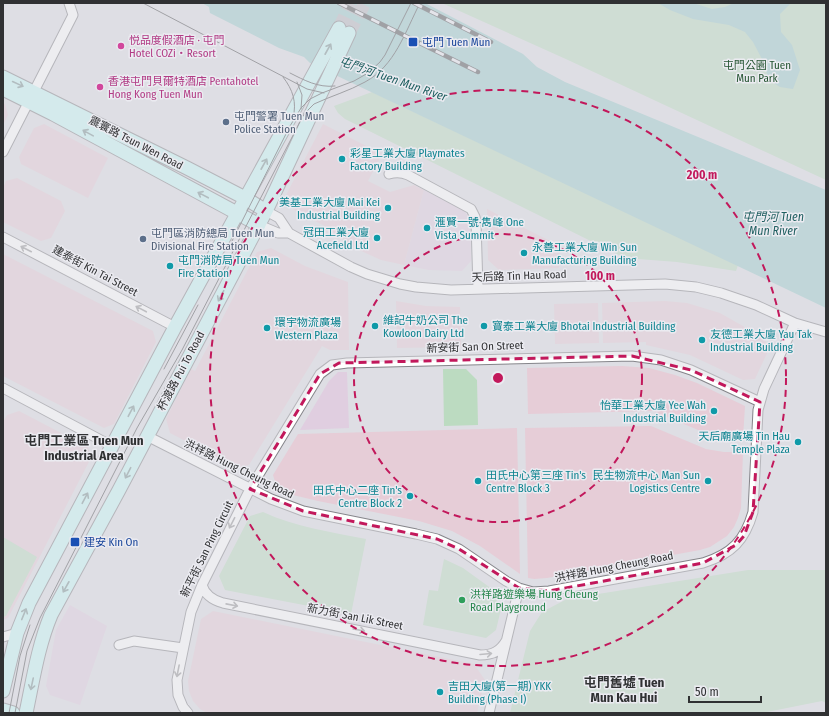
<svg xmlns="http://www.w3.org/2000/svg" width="829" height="716" viewBox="0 0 829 716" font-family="'Fira Sans Condensed','Noto Sans TC',sans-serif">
  <rect width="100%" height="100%" fill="#dedee4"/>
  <path fill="#e0cee0" d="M424,190l40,21 4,5 2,6 1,39 -9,10 -33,-1 -25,-5z
    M338,372h9l2,56 -49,2 29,-49z
    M70,605l37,21 -27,79 -30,-10 -4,-9 10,-56z"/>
  <path fill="#e6cdd7" d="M3,103l2,1 3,11 -5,10z
    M44,124l64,34 -20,40 -67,-34 -2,-7 15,-29z
    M323,124l59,30 -14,27 22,11 24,-7 10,5 -20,75 -23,-5 -22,-10 -20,-13 -9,-8 -39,-21 -5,-13z
    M17,178l44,23 4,10 -14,27 -10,3 -38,-19v-34l3,-7z
    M487,209l73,37 -1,22 -60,2 -11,-10z
    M271,248l34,18 43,16 1,68h-19l-8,-4 -73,119 -11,3 -68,-35 -4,-14 25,-50 4,2 62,-119z
    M3,254l150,77 3,11 -42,82 -10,4 -101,-52z
    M396,301l30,5 34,1 1,40 -64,1z
    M665,301l22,2 33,10 44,25 5,11 -14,30 -12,1 -53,-25 -44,-10v-3l-43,1 -1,-40z
    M598,303l1,40 -44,1 -1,-40z
    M622,366l27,2 26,7 22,8 48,23 -2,32 -18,-1 -15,-2 -57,-24 -125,3 -1,-46z
    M19,411l69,36 3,11 -83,160 -5,2v-198l4,-7z
    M651,426l55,23 18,3h19l-2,56 -3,10 -4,9 -7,9 -17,11 -10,3 -153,28 -13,1 -6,-1 -3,-150z
    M517,428l3,146 -40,-28 -28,-15 -33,-10 -101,-20 -25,-6 -16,-7 -4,-13 25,-41z
    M213,611l261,53 11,16 -8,33h-270l-7,-4 -7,-8 -4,-10 -1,-10 13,-62z"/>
  <path fill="#bcdbc1" d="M444,3h382v177l-258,-120 -124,-56z
    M372,92l366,173 -2,6 -59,-9 -52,-4 -280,-139 -7,-6 -4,-7z
    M443,369h23l11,11 1,45 -34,1z
    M263,512c32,15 68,20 103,27l-15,75 -126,-24 -6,-14 31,-60z
    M3,537l34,20 -31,59 -3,1z
    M444,559l19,9 29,21 9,20 -5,21 -10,8 -63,-13 6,-35 9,1z
    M748,570h78v133l-4,-2 -60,12h-252l20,-82 12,-19 25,-13z"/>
  <path fill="#9dcccc" d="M202,3h223l98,51 14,13 28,15 261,108v118l-516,-245 -6,-6 -25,-9 -69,-35 -1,-6z
    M658,3h35l19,6 13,-2 9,-4h57l-11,11 1,18 11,13 8,25 -7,19 -13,-2 -11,-7 -7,-21 -9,-17 -8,-10 -16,-7 -36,-6 -23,-9z"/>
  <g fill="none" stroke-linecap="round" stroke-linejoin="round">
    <path stroke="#bbbbc1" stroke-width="13" stroke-dasharray="13 6" stroke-linecap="butt" d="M339,28l12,-25
      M349,33l16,-30"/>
    <g stroke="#85858a" stroke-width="11">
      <path id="street" d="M3,152l70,-137 -4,-12
        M389,174c7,-2 12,-2 19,1l63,34 4,8 1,5 2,67
        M266,211l13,7 10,15 62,34 16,7 33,10 16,3 35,3 214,-6 31,3 25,6 35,12 39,18 31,9
        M259,225l19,8h11
        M3,237l172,90
        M3,388l109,58
        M147,436l124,63 32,12 113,23 21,5 22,10 47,32 13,7 14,4 16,-1 154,-28c29,-9 42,-23 50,-51l5,-102 6,-21 31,-66
        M202,585c3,10 10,15 21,18l257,52c13,0 20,-4 26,-14
        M3,637l14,-4
        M119,645l15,-4 49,7
        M188,713l-5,-6 -5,-12 -1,-15 14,-68 11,-27 48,-96 70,-115 12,-9 15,-2 285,-7 29,4 30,10 69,32
        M489,713l30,-125"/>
    </g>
    <g stroke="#85858a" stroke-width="15">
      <path id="secondary" d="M3,77l184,91 58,30 21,13
        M3,89l50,25 206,111
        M3,691l14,-58 12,-30 146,-276 164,-299
        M3,710l10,3
        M26,713c7,-33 12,-67 25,-98l68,-125 147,-279 83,-178"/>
    </g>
    <use href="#street" stroke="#fff" stroke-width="9"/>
    <use href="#secondary" stroke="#c8f8f6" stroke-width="13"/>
    <path stroke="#56575a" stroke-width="1" d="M143,3l164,86 17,4
      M290,73c14,7 28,15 45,13
      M283,77c10,13 14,25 10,41
      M297,82l5,13 -1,14
      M230,245l60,-119 11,-18 9,-9 12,-6 32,-12 14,-8 12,-11 5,-7 26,-52
      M164,369l34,-64
      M9,713l11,-57 10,-31
      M15,713l12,-62 13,-33 97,-190 45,-78 121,-234 5,-6 6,-6c17,-8 35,-13 51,-22 30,-16 40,-50 55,-79"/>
    <g stroke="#56575a" stroke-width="4.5">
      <path id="rail" d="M339,3l139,69
        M414,3l77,39"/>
    </g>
    <use href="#rail" stroke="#ebebf1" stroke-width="3" stroke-dasharray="9" stroke-linecap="butt"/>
  </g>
  <defs><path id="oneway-shaft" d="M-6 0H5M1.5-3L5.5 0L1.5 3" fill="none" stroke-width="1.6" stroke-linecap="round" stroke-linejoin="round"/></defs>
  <g stroke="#7c9494">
    <use href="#oneway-shaft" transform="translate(328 49) rotate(-61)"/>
    <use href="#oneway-shaft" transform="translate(18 84) rotate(25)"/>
    <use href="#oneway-shaft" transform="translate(88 133) rotate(-151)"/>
    <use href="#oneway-shaft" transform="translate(264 164) rotate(-61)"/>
    <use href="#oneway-shaft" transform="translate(203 195) rotate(-152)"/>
    <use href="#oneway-shaft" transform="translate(221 296) rotate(118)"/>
    <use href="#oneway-shaft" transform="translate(131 411) rotate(-62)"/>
    <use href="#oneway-shaft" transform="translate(128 473) rotate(117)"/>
    <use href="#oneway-shaft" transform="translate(85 498) rotate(-62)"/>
    <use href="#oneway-shaft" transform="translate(66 587) rotate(119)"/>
    <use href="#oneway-shaft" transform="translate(24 614) rotate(-68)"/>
    <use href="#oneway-shaft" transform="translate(32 684) rotate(102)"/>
  </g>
  <g stroke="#989899">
    <use href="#oneway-shaft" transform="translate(26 249) rotate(-153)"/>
    <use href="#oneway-shaft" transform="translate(141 309) rotate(-152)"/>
    <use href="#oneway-shaft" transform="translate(232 523) rotate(117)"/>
    <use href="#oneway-shaft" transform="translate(232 605) rotate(11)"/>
    <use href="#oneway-shaft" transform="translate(359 630) rotate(11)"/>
    <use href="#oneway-shaft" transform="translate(486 654) rotate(-5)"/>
    <use href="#oneway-shaft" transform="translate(178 671) rotate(101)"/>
  </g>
  <path d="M0 0H829V716H0ZM632,356l59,14 69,32 -7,110 -9,24 -8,9 -33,18 -154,28 -30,-3 -60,-39 -22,-10 -134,-28 -53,-22 70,-115 19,-11z" fill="#dedee4" fill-opacity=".55" fill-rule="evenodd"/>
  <path fill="none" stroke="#c2185b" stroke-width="3" stroke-dasharray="8 5" stroke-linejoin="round" d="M632,356l59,14 69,32 -7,110 -9,24 -8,9 -33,18 -154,28 -30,-3 -60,-39 -22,-10 -134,-28 -53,-22 70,-115 19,-11z"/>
  <g fill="none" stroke="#c2185b" stroke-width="2" stroke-dasharray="7 5">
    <circle cx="498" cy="378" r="144"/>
    <circle cx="498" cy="378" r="288"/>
  </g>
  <g fill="#1a4fb4" stroke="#ebebf1" stroke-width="1.5">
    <rect x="408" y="37" width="10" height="10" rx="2"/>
    <rect x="70" y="537" width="10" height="10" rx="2"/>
  </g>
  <g fill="#d1479c" stroke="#ebebf1" stroke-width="1.5">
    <circle cx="121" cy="46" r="4"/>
    <circle cx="100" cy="87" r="4"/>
  </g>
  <g fill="#5c6f8a" stroke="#ebebf1" stroke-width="1.5">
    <circle cx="226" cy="122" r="4"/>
    <circle cx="143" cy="239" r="4"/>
  </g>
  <g fill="#0f9aa8" stroke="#ebebf1" stroke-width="1.5">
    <circle cx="342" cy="159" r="4"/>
    <circle cx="388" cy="208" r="4"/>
    <circle cx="427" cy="228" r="4"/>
    <circle cx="377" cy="238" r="4"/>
    <circle cx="524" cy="253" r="4"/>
    <circle cx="170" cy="266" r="4"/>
    <circle cx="375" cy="326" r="4"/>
    <circle cx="484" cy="326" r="4"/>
    <circle cx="267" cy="328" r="4"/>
    <circle cx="702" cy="340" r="4"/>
    <circle cx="714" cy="411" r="4"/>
    <circle cx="798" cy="442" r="4"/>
    <circle cx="478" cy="481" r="4"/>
    <circle cx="708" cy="481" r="4"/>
    <circle cx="410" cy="496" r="4"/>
    <circle cx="440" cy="692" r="4"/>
  </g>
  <circle fill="#2e9e5b" stroke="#ebebf1" stroke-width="1.5" cx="462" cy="600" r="4"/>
  <g text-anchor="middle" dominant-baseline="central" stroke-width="3" stroke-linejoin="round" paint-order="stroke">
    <g font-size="11" fill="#b23c85" stroke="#ebebf1" text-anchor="start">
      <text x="129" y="40">悦品度假酒店 ∙ 屯門<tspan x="129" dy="13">Hotel COZi‧Resort</tspan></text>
      <text x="108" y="81">香港屯門貝爾特酒店 Pentahotel<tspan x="108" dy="13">Hong Kong Tuen Mun</tspan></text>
    </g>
    <g font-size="11" fill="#164399" stroke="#ebebf1" text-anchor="start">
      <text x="422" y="42">屯門 Tuen Mun</text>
      <text x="84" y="542">建安 Kin On</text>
    </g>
    <g font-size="11" fill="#235330" stroke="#ebebf1">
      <text x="757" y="65">屯門公園 Tuen<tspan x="757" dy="13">Mun Park</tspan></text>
    </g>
    <g font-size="11" fill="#4e5e75" stroke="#ebebf1" text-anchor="start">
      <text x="234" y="116">屯門警署 Tuen Mun<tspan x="234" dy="13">Police Station</tspan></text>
      <text x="151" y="233">屯門區消防總局 Tuen Mun<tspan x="151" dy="13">Divisional Fire Station</tspan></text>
    </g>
    <g font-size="11" fill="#303133" stroke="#ebebf1">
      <text transform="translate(136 143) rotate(27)">震寰路 Tsun Wen Road</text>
      <text transform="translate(95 271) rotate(28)">建泰街 Kin Tai Street</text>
      <text transform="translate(519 276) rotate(-2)">天后路 Tin Hau Road</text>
      <text transform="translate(475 347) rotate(-2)">新安街 San On Street</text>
      <text transform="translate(181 371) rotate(-62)">杯渡路 Pui To Road</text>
      <text transform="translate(239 469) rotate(26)">洪祥路 Hung Cheung Road</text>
      <text transform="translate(207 549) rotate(-64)">新平街 San Ping Circuit</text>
      <text transform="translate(614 567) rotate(-11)">洪祥路 Hung Cheung Road</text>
      <text transform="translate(355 617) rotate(11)">新力街 San Lik Street</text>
    </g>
    <g font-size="11" fill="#0d838f" stroke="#ebebf1" text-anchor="start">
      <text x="350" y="153">彩星工業大廈 Playmates<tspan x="350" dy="13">Factory Building</tspan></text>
      <text x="380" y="202" text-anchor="end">美基工業大廈 Mai Kei<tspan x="380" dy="13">Industrial Building</tspan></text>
      <text x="435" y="222">滙賢一號·雋峰 One<tspan x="435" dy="13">Vista Summit</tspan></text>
      <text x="369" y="232" text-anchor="end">冠田工業大廈<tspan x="369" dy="13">Acefield Ltd</tspan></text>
      <text x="532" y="247">永善工業大廈 Win Sun<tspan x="532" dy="13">Manufacturing Building</tspan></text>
      <text x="178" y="260">屯門消防局 Tuen Mun<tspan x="178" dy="13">Fire Station</tspan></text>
      <text x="383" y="320">維記牛奶公司 The<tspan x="383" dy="13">Kowloon Dairy Ltd</tspan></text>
      <text x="275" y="322">環宇物流廣場<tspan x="275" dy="13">Western Plaza</tspan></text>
      <text x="492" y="326">寶泰工業大廈 Bhotai Industrial Building</text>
      <text x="710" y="334">友德工業大廈 Yau Tak<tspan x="710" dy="13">Industrial Building</tspan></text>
      <text x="706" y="405" text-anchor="end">怡華工業大廈 Yee Wah<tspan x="706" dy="13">Industrial Building</tspan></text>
      <text x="790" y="436" text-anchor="end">天后廟廣場 Tin Hau<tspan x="790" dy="13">Temple Plaza</tspan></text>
      <text x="486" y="475">田氏中心第三座 Tin's<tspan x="486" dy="13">Centre Block 3</tspan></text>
      <text x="700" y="475" text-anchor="end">民生物流中心 Man Sun<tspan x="700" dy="13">Logistics Centre</tspan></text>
      <text x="402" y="490" text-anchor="end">田氏中心二座 Tin's<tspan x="402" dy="13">Centre Block 2</tspan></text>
      <text x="448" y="686">吉田大廈(第一期) YKK<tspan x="448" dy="13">Building (Phase I)</tspan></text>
    </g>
    <g font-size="11" fill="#27864d" stroke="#ebebf1" text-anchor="start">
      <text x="470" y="594">洪祥路遊樂場 Hung Cheung<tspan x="470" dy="13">Road Playground</tspan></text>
    </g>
    <g font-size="12" font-style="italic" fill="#1f5f60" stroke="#ebebf1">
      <text transform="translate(393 79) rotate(19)">屯門河 Tuen Mun River</text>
      <text x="773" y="217">屯門河 Tuen<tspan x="773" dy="14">Mun River</tspan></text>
    </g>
    <g font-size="13" font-weight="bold" fill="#303133" stroke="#ebebf1">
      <text x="84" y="440">屯門工業區 Tuen Mun<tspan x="84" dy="15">Industrial Area</tspan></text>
      <text x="624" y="682">屯門舊墟 Tuen<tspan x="624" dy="15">Mun Kau Hui</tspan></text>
    </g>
  </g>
  <circle cx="498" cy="378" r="6" fill="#c2185b" stroke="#ebebf1" stroke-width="2"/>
  <g font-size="12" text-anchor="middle" font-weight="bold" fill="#c2185b" stroke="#ebebf1" stroke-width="3" stroke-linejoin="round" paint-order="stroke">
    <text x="702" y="179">200 m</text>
    <text x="600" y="280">100 m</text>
  </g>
  <rect width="829" height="716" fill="none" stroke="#303133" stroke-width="8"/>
  <path d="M689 696v6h72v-6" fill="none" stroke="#303133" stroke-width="2"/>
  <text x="695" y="696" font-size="12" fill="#303133" stroke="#ebebf1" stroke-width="3" paint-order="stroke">50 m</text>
</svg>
